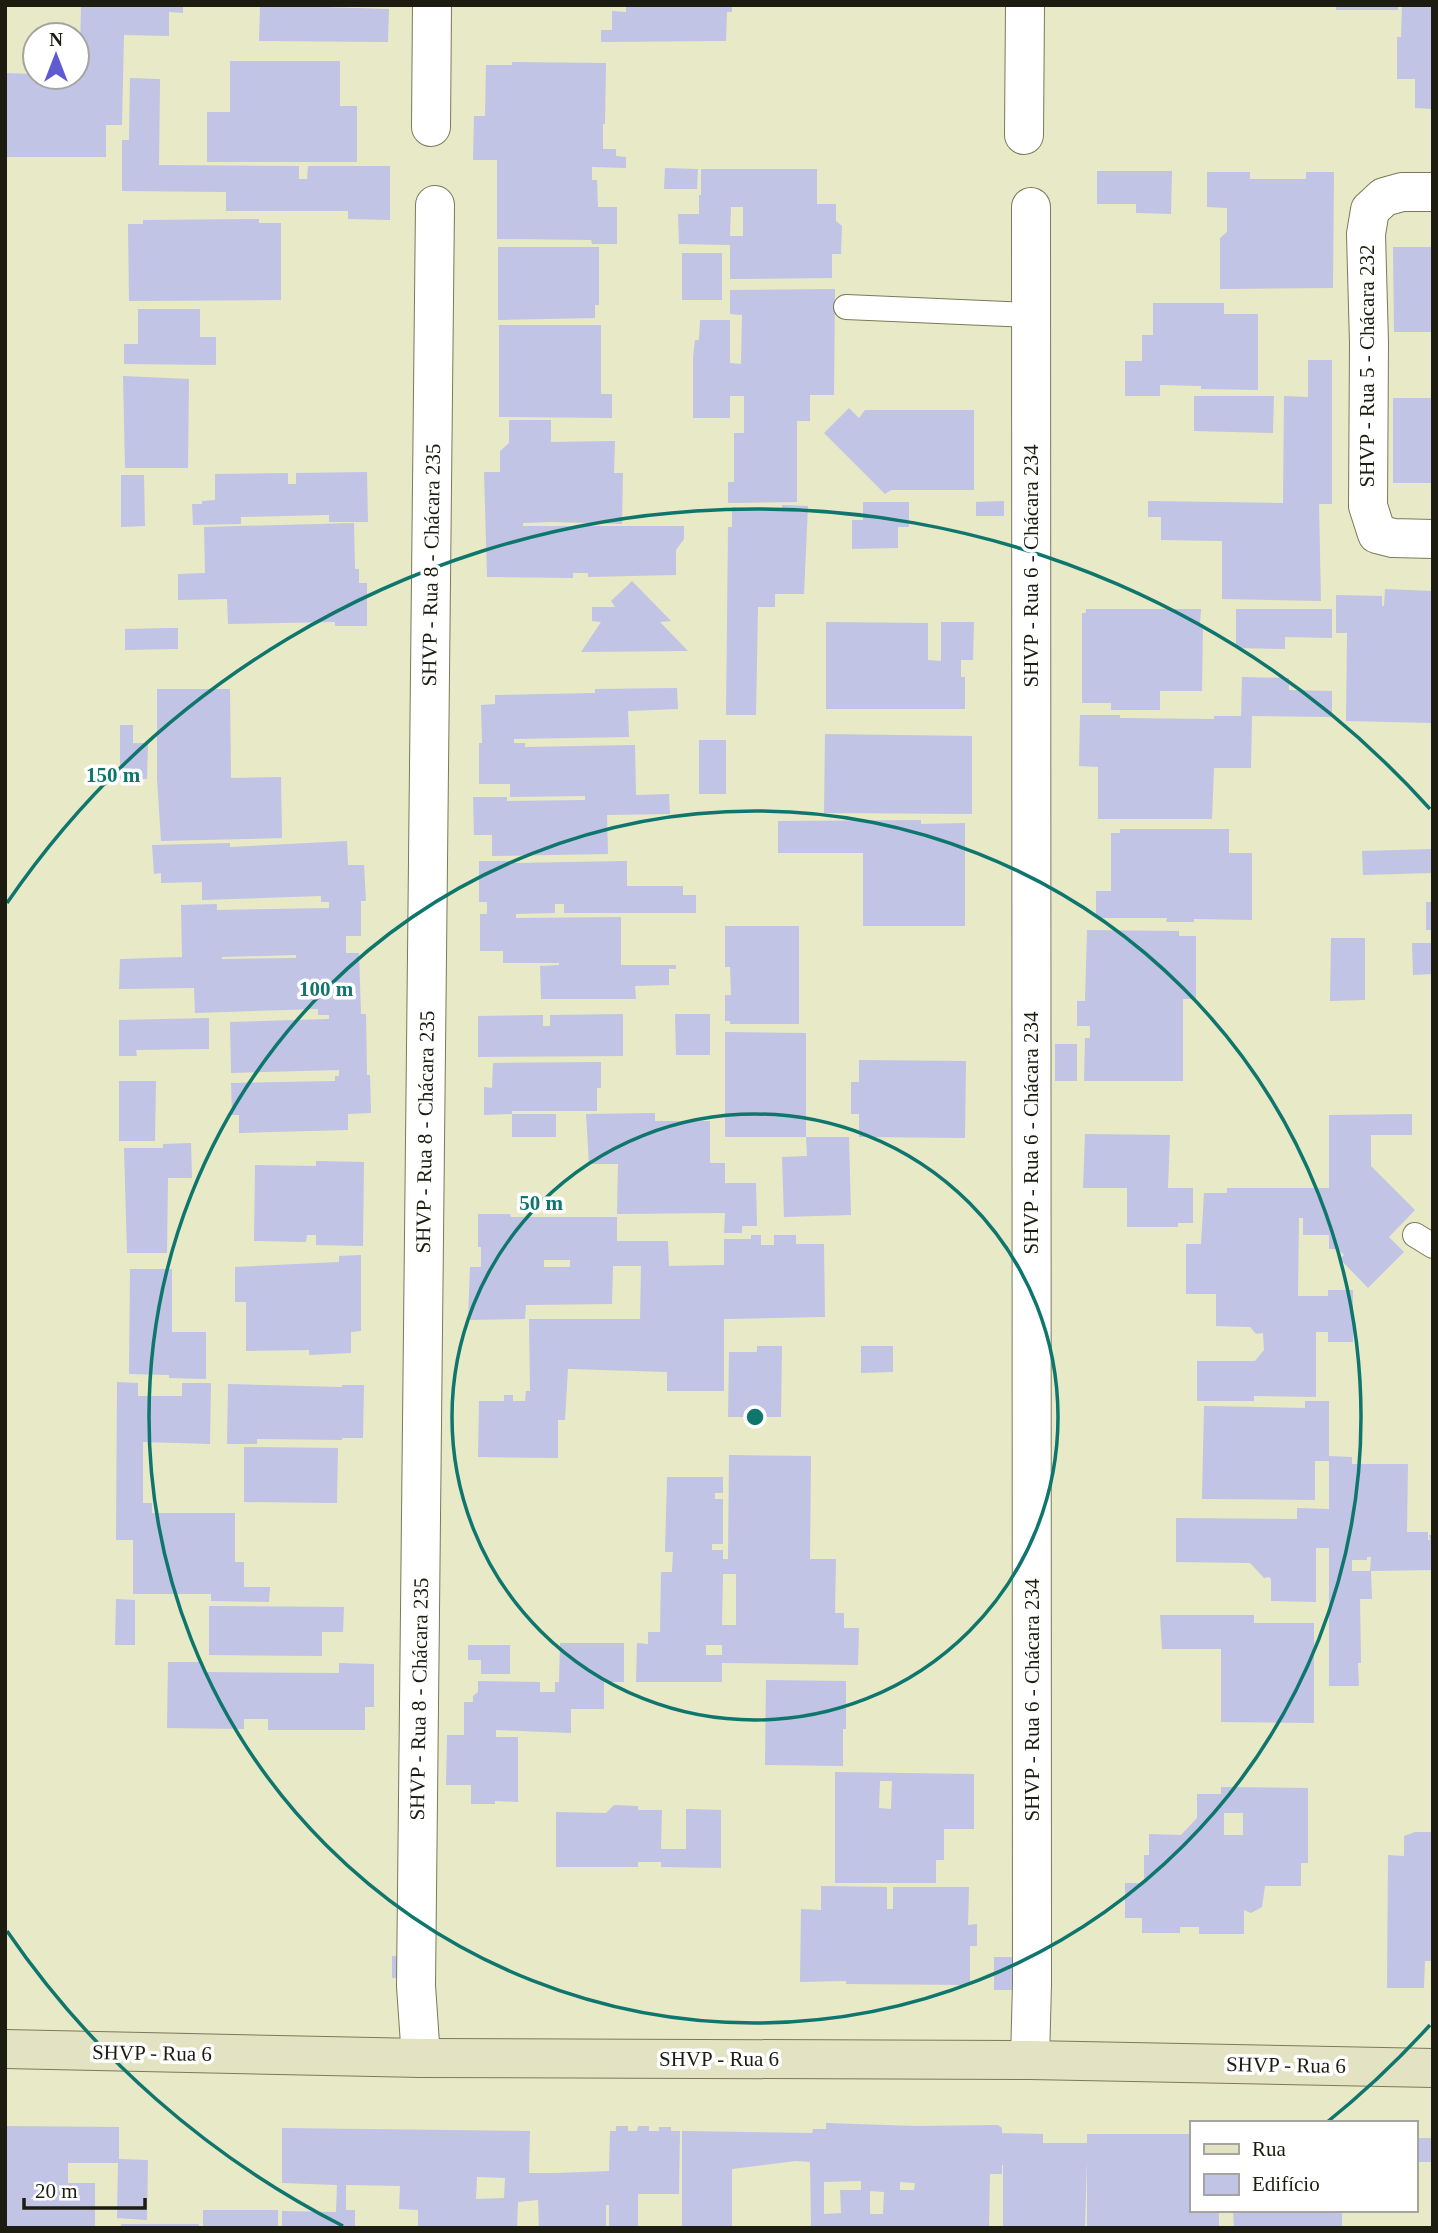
<svg xmlns="http://www.w3.org/2000/svg" width="1438" height="2233" viewBox="0 0 1438 2233" font-family="Georgia,serif">
  <rect width="100%" height="100%" fill="#e8e9c6"/>
  <path fill="#c1c4e4" fill-rule="evenodd" d="M81,5h102v8l-14,-1v24l-45,-1 -2,90h-16v32h-101v-84l30,1v3h42v-2h3v-10h2v-10l-2,-1z
    M260,5l129,4 -1,33 -129,-1z
    M626,5h106v7h-5l-1,29 -125,1v-12h11v-19l14,1z
    M1336,5h62v5h-62z
    M1402,5h31v104l-18,-1v-29h-18v-42h4z
    M230,61h110v45h17v56h-150v-50h23z
    M512,62l94,1 -1,61h-2v25h13v7l10,1v11l-34,-1v13h5l1,27h19v37h-25l-1,-4 -94,-1v-79h-24l1,-44h11l1,-51h26z
    M130,78l30,1 -1,86 140,1v13h8l1,-13h82v54l-42,-1v-8h-122v-19l-104,-1v-51h7z
    M665,168l33,1 -1,20h-33z
    M701,169h116v35h19v17l6,5 -1,28h-9v24l-102,1v-34l-51,-1 -1,-30h21v-19h2zM731,207h12v29h-13z
    M1097,171h75l-1,43 -35,-1v-9h-39z
    M1207,172h43v7h56v-7h28l-1,116 -113,1v-51l7,-6v-24l-20,-1z
    M259,219v4h22v77l-152,1 -1,-77h15v-4z
    M498,247h101v58h-4v13l-97,2z
    M1393,247h40v85h-39z
    M682,253h40v47h-40z
    M835,289l-1,106h-24v26h-13v81l-69,1v-21h6v-49h10v-37h-14v22h-37v-61l2,-17h4l1,-20h30v43l11,1 1,-49 -12,-1v-24z
    M1153,303h71v11h34v76l-57,-1v-3l-41,-1v11h-35v-35h17v-26h11z
    M138,309h62v28h16v28l-92,-1v-20h14z
    M499,325h102v69h11v24l-113,-1z
    M1308,360h24v144h-13l2,97 -99,-2v-58l-61,-1v-23h-13v-16l135,2 1,-107 24,1z
    M123,376l66,3 -1,89h-63z
    M1194,396h80l-1,37 -79,-2z
    M1393,398h40v85h-40z
    M849,408l10,10 6,-8h109v80h-83l-6,4 -61,-61z
    M509,420h42v22l64,-1 -1,32h9l-1,51 -71,-2 -28,1v3h161v13l-8,11v25l-88,2v-4h-15v5l-86,-1 -3,-105h16v-21l9,-8z
    M367,472l1,50h-39v-7l-88,2v7l-48,1 -1,-21h10v-3l13,-1v-26l73,-1v11h8v-11z
    M121,475h23l1,51 -24,1z
    M1004,501v15h-28v-14z
    M863,502h46v25h-11v21l-46,1v-29h11z
    M782,505l26,1 -4,88h-29v13h-17l-2,108h-30l2,-188h4v-20l50,3z
    M354,523l1,46h4v14h8v43h-32v-4l-107,2 -1,-25 -49,1v-26l27,-1 -1,-46z
    M632,581l39,40 -11,1 28,29 -107,1 20,-30 -9,-1v-14h23l-4,-6z
    M1385,589l48,2v132l-87,-2 1,-88h-11v-38l46,1v10h2z
    M1086,609h115l-1,15h3l-1,67h-42v19h-49v-7h-29v-90h4z
    M1236,609h96v29l-47,-1v12l-49,-1z
    M826,622l102,1v37l13,1v-39h33l-1,38h-12v17h4v32h-139z
    M167,628h11v21l-53,1v-21z
    M1242,677l47,1v12l43,1v26l-80,-1 -1,52h-37l-2,51h-114v-52l-19,-1 1,-51h40v3l94,1v-3h27z
    M677,688l1,21 -50,2 1,26 -115,2v4h11v4l110,-2 1,50 33,-1 1,20 -63,1 1,39 -116,2v-21h-18l-1,-38h34v4l78,-1v-4l-75,1v-13h-31v-41h3l-1,-38 14,-1v-9l100,-2v-4z
    M157,689h73l1,89 50,-1 1,61 -121,3 -4,-63z
    M120,725h13v18h15l-1,36h-27z
    M825,734l147,2v78l-148,-1z
    M699,740h27v54h-27z
    M921,820v4l44,-1v103h-102v-73h-85v-32z
    M1120,829h109v24h23v67l-58,-1v3h-28l1,-4h-71v-27h15v-58h9z
    M347,841l1,24h16l2,36h-5v35h-15v17h13l2,61h5l1,61h3l1,38 -23,1v16l-109,3v-18h-7l-1,-32 104,-2v-5h4v-6l-108,3 -1,-51 99,-3v-4h-11v-6l-123,4 -1,-25 -75,1 1,-30 62,-2 -1,-52 36,-1v6l112,-2v-6h-8v-6l-119,4v-18l-41,1v-10l-7,1 -2,-29 78,-2v4zM296,955v3l-74,1v-2z
    M1433,849v24l-70,2 -1,-24z
    M479,861h36v2l112,-2v25h56v9h13v18h-132v-9h-9v9l-39,1v4l105,-1v48h55v4h-7v16l-34,1 1,13h-95l-1,-33 19,-1v-2h-56v-12h-23v-37h7v-12h-8z
    M1426,902h7v28h-7z
    M725,926h74v98h-69v-3h-5v-26h6l-1,-28h-5z
    M1087,930l92,1v5h17v63h-13v82h-99l1,-43h5v-12h-13v-25h8z
    M1331,938h34v62l-35,1z
    M1412,943h21v31l-20,1z
    M623,1014v42l-145,1v-41l65,-1v11h7v-11z
    M675,1014h35v41h-34z
    M209,1018v31l-73,1 1,6h-18v-36z
    M725,1032l81,1v104h-81z
    M1055,1044h22v37h-22z
    M859,1060l107,1 -1,77 -106,-1v-23h-8v-32h8z
    M601,1062v26h-4v23h-85v3l-28,1v-28l8,1 1,-25z
    M119,1081h37l-1,60h-36z
    M655,1113v8h55v42h15v20h31l1,43h-15v7h-18l1,-20 -108,1 1,-50h-29l-3,-50z
    M512,1114h44v23h-44z
    M1412,1114v21h-41v31l44,44 -26,27 15,15 -36,36 -28,-29 4,-4 -6,-6h-9v-14h-26v-17h-4l-1,78h30v-6h25v52h-25v-10h-12v65l-62,-1v5h-57v-40h58l9,-11 -1,-17 -7,1 -6,-7 -34,-1v-32h-30v-50h15l3,-51h23v-5h102v-73z
    M1085,1134l85,1 -2,53h25v35h-15v4h-51v-39h-44z
    M806,1137h43l2,78 -67,2 -2,-60 25,-1z
    M191,1143l1,35h-24l-1,75h-40l-3,-105h39v-4z
    M316,1161l48,1 -1,84 -47,-1v-10h-9l-1,7 -52,-1 1,-76 61,1z
    M478,1214h32l1,3h106v24h51l1,25 55,-1v-26h27v-4h10v10h13v-10h22v9h28l1,73 -101,2v72h-57v-19l-99,-3 -3,51h-7v38l-80,-1 1,-56h25v-6h9v6h12l1,-10h4l-1,-72h111l1,-53h-28l-1,38 -86,1 -1,14 -57,1 2,-53h11v-20h-3zM544,1260h26v7h-26z
    M361,1255v76l-10,1v21l-42,2v-5l-63,1v-49h-11v-35l104,-5v-6z
    M130,1269h42v63h34v47l-37,-1v-3l-40,-1z
    M757,1346h25l-1,71h-53l1,-65h28z
    M861,1346h32v26l-32,1z
    M117,1382l21,1v13h44v-13h29l-1,61 -67,-2v61h9v10h83v49h9v25h26l-1,15 -58,-1v-7h-78v-54h-17z
    M228,1384l114,3v-2h22l-1,53h-21v2l-85,-1v5h-30z
    M1305,1401h24v55l23,1v7h56l-1,68h21v8h2l-1,-5h4v35l-62,1 1,28h-12l1,64h-3l1,23h-30v-138h-13v54l-45,-1v-22l-2,-2 -5,1 -14,-15 -74,-1v-44l121,1v-11l32,1v-48h-14v39l-113,-1 2,-93 101,2zM1367,1557h4l-1,14h-18v-11h15z
    M244,1447l94,1 -1,55 -93,-1z
    M729,1455l82,1 -1,103h26l-1,54h9v15h15l-1,37 -136,-2v19h-86l1,-39 11,1v-12h12l1,-60h11l1,-20h-8l2,-75h56v16h-8v6h8v45h-11v6h11v9h5zM723,1574h13v51h-14zM706,1645h16v10h-16z
    M116,1599l19,1v45h-20z
    M209,1606l135,1 -1,25h-21v24l-113,-1z
    M1160,1615h94v8h60v100l-93,-1v-73h-59z
    M560,1643h64v39h-20v27h-33v24l-75,-3v7h22v65l-23,-1v3h-24v-19h-25l1,-50h17v-33h9v-6l5,-4v-11l62,1v10h15v-10h4z
    M468,1645h42v29h-29v-14h-13z
    M168,1662h35v10l136,1v-10l35,1v43h-9v23h-97v-11h-24v10l-77,-1z
    M766,1680l80,1v48h-3v37l-78,-1z
    M835,1772l139,2v55h-30v31h-8v23h-101zM880,1781h12l-1,28 -12,-1z
    M1221,1787l87,1v75h-7v23h-36l-3,21 -11,6 -7,-3v24h-45v-7h-19v6h-38v-15h-17v-35h19v-28h5v-21l32,1 16,-17v-24h24zM1224,1813h19v22h-19z
    M614,1805l24,1v4h24l-1,39h25v-40l35,1v58l-60,-1v-5h-23v5h-82v-55l50,1z
    M1415,1832h18v129h-8l-1,27h-37l1,-133 16,1v-20z
    M821,1886l66,1v22h6v-22h76l-1,38 9,-1v22h-7v39l-124,-1v-3l-46,1 1,-73 20,1z
    M392,1956h28l-10,21 -18,1z
    M994,1957h19v11h3v22h-22z
    M826,2123l91,3 81,-1 4,3v5l41,1v9h44v-9h104v76h28v18h-132v-69l-2,69h-82v-63h-1v9h-12l-1,54h-178l-1,-66 -14,-1 -64,8v59h-50v-97l130,2 1,-4h13zM861,2181v9h-21l1,23 -17,1v-32zM900,2182l15,1 -1,7h-14zM870,2191l14,1 -1,22h-13z
    M5,2126l114,1v32l29,1 -1,60 -30,-2 1,-55h-50v20h27v45h-90z
    M616,2126h12v5h9l1,-5h11v5h10v-4h12v4h9l-1,63h-41v34h-29v-23h-3v23h-67l-1,-28 -20,2 -1,26h-99v-18l-19,-1 1,-23 -54,-1v25h9v18h-73v-17l54,1 1,-27 -55,-2v-55l248,3 -1,42h27l53,-2 1,-40h6zM477,2177l28,1 -1,20 -28,1z
    M1415,2138h18v24h-18z
    M203,2210h75v18h-75z
    M1233,2210h109v18h-108z
    M121,2224h78v4h-78z"/>
  <g fill="none" stroke-linecap="round" stroke-linejoin="round">
    <g stroke="#7a7a5b" stroke-width="26">
      <path id="lane" d="M846,307l185,8
        M1415,1235l18,11"/>
    </g>
    <g stroke="#7a7a5b" stroke-width="40">
      <path id="street" d="M431,127l1,-122
        M1024,135l1,-130
        M1433,192h-31l-18,5 -14,13 -4,24 3,109 -1,163 9,28 16,4 40,1
        M421,2058l-5,-72 19,-1781
        M1030,2060l2,-76 -1,-1777"/>
    </g>
    <g stroke="#7a7a5b" stroke-width="40">
      <path id="secondary" d="M5,2049l416,9 609,2 403,8"/>
    </g>
    <use href="#lane" stroke="#fff" stroke-width="24"/>
    <use href="#street" stroke="#fff" stroke-width="38"/>
    <use href="#secondary" stroke="#e3e2c2" stroke-width="38"/>
  </g>
  <g fill="none" stroke="#0f766e" stroke-width="3.5">
    <circle cx="755" cy="1417" r="303"/>
    <circle cx="755" cy="1417" r="606"/>
    <path d="M1430 2025A908 908 0 0 1 1326 2123M343 2226A908 908 0 0 1 7 1931M7 903A908 908 0 0 1 1430 809"/>
  </g>
  <g text-anchor="middle" dominant-baseline="central" stroke-width="7" stroke-linejoin="round" paint-order="stroke">
    <g font-size="21" fill="#1d1c10" stroke="#fff">
      <text transform="translate(1367 366) rotate(-90)">SHVP - Rua 5 - Chácara 232</text>
      <text transform="translate(431 565) rotate(-89)">SHVP - Rua 8 - Chácara 235</text>
      <text transform="translate(1031 566) rotate(-90)">SHVP - Rua 6 - Chácara 234</text>
      <text transform="translate(425 1132) rotate(-89)">SHVP - Rua 8 - Chácara 235</text>
      <text transform="translate(1031 1133) rotate(-90)">SHVP - Rua 6 - Chácara 234</text>
      <text transform="translate(419 1699) rotate(-89)">SHVP - Rua 8 - Chácara 235</text>
      <text transform="translate(1032 1700) rotate(-90)">SHVP - Rua 6 - Chácara 234</text>
      <text transform="translate(152 2053) rotate(1)">SHVP - Rua 6</text>
      <text x="719" y="2059">SHVP - Rua 6</text>
      <text transform="translate(1286 2065) rotate(1)">SHVP - Rua 6</text>
    </g>
  </g>
  <circle cx="755" cy="1417" r="10" fill="#0f766e" stroke="#fff" stroke-width="3.5"/>
  <g font-size="21" text-anchor="middle" font-weight="bold" fill="#0f766e" stroke="#fff" stroke-width="7" stroke-linejoin="round" paint-order="stroke">
    <text x="113" y="782">150 m</text>
    <text x="326" y="996">100 m</text>
    <text x="541" y="1210">50 m</text>
  </g>
  <rect width="1438" height="2233" fill="none" stroke="#1d1c10" stroke-width="14"/>
  <rect x="1190" y="2121" width="228" height="91" fill="#ffffff" stroke="#a5a49f" stroke-width="2"/>
  <rect x="1204" y="2144" width="35" height="10" fill="#e3e2c2" stroke="#a5a49f" stroke-width="2"/>
  <text x="1252" y="2156" font-size="21" fill="#1d1c10">Rua</text>
  <rect x="1204" y="2174" width="35" height="21" fill="#c1c4e4" stroke="#a5a49f" stroke-width="2"/>
  <text x="1252" y="2191" font-size="21" fill="#1d1c10">Edifício</text>
  <g transform="translate(56 56)"><circle r="33" fill="#ffffff" stroke="#a5a49f" stroke-width="2"/>
  <path d="M0-5L12 26L0 18L-12 26Z" fill="#605bd3"/>
  <text y="-10" font-size="19" font-weight="bold" text-anchor="middle" fill="#1d1c10">N</text>
  </g>
  <path d="M24 2198v10h121v-10" fill="none" stroke="#1d1c10" stroke-width="3.5"/>
  <text x="35" y="2198" font-size="21" fill="#1d1c10" stroke="#ffffff" stroke-width="5" paint-order="stroke">20 m</text>
</svg>
